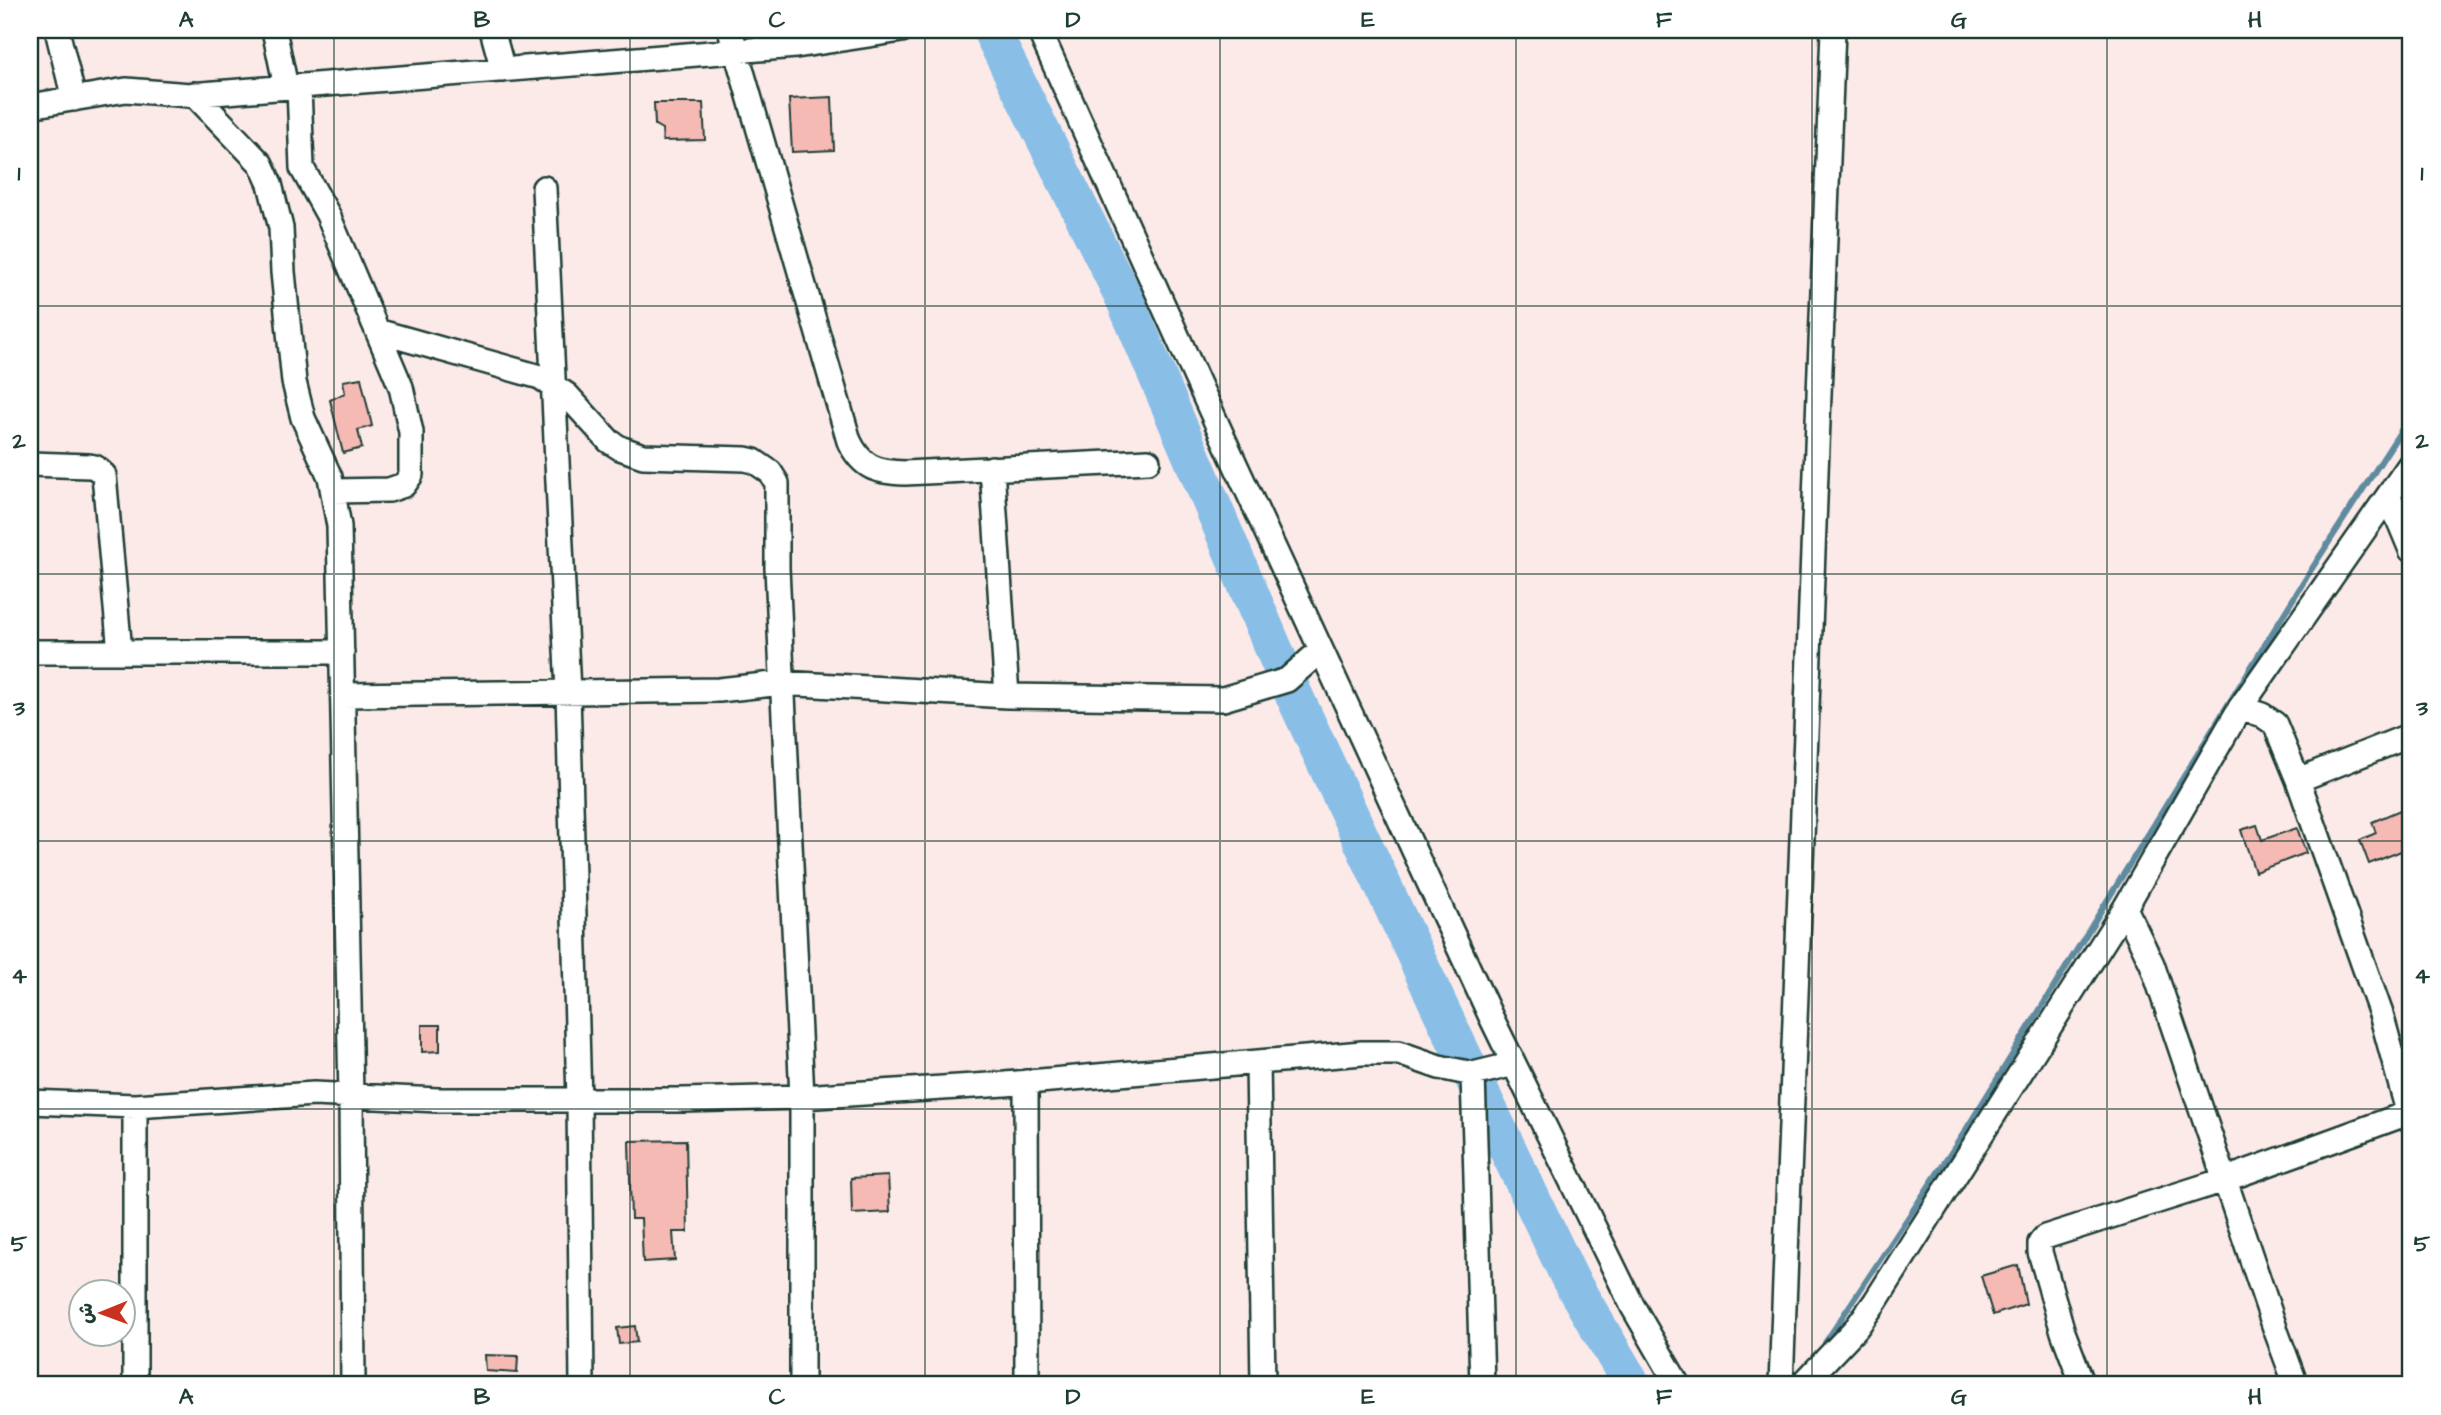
<svg xmlns="http://www.w3.org/2000/svg" width="2441" height="1415" viewBox="0 0 2441 1415" font-family="'Architects Daughter','Playpen Sans Arabic',sans-serif">
  <rect width="100%" height="100%" fill="#fceae9"/>
  <filter id="ink" filterUnits="userSpaceOnUse"><feTurbulence type="fractalNoise" baseFrequency=".0143" numOctaves="2"/><feDisplacementMap in="SourceGraphic" scale="14" xChannelSelector="R" yChannelSelector="G"/><feConvolveMatrix kernelMatrix="1 2 1 2 8 2 1 2 1" color-interpolation-filters="sRGB"/></filter>
  <g filter="url(#ink)">
    <g fill="none" stroke-linecap="round" stroke-linejoin="round">
      <path stroke="#5f8b9f" stroke-width="6" d="M1825,1343l137,-207 349,-566 100,-155"/>
      <path stroke="#89bfe7" stroke-width="38" d="M991,30l133,268 163,382 152,326 131,273 62,106"/>
    </g>
    <path fill="#f6bab5" stroke="#1f3d34" stroke-width="2" d="M832,97l2,53 -42,2 -3,-53z
      M654,103h49l2,37 -42,1 -1,-12 -7,-4z
      M361,378l11,48 -14,4 4,18 -19,5 -13,-53 15,-7 -2,-12z
      M2400,810l11,28v9l-42,17 -9,-24 16,-7 -4,-11z
      M2257,825l5,15 35,-12 9,25 -51,19 -14,-42z
      M422,1025h18v26l-18,1z
      M686,1140l2,92h-15l2,28 -32,2 -2,-43h-10l-2,-78z
      M888,1176l2,36 -38,2 -1,-36z
      M2018,1265l8,39 -33,11 -12,-39z
      M635,1326l2,16 -18,2 -2,-16z
      M485,1355l33,1 -1,17 -31,-2z"/>
    <g fill="none" stroke-linecap="round" stroke-linejoin="round">
      <g stroke="#1f3d34" stroke-width="28">
        <path id="street" d="M57,30l17,69
          M274,30l12,57
          M492,30l11,40
          M730,30l119,411c13,27 27,31 56,32l243,-12
          M1039,30l191,423 261,564 142,290 45,78
          M299,86l3,82 26,47 73,172 10,45v43l-7,10 -15,5 -56,1
          M194,94l67,70 9,20 11,44 2,44 11,110 9,36 27,59 9,49 12,570 2,289
          M30,106l96,-16 64,5 606,-49 106,-16
          M544,188l24,504 11,409 3,284
          M377,331l163,46 27,18 42,46 11,7 23,8 102,3 9,2 16,11 7,11v85l25,529v288
          M30,464l59,2 6,1 9,8 16,177
          M992,468l15,228
          M2389,497l22,53
          M30,652h312
          M344,695l375,-5 63,-7 225,13 216,3 64,-19 34,-30
          M2240,708l22,7 13,9 23,56 83,234 30,108
          M2298,780l113,-45
          M2125,908l27,56 124,367 20,54
          M1258,1062l5,323
          M1473,1074l9,311
          M1026,1082l1,303
          M30,1102l105,4 179,-12 124,6h245l119,-3 203,-13 357,-31h37l40,14 34,7 41,-10
          M135,1385v-279
          M1781,1385l52,-1355
          M1802,1385l55,-58 18,-25 250,-394 115,-200 171,-245
          M2083,1385l-20,-53 -23,-80v-9l5,-6 179,-57 187,-68"/>
      </g>
      <use href="#street" stroke="#fff" stroke-width="23"/>
    </g>
  </g>
  <path fill="none" stroke="#1f3d34" stroke-width="2" stroke-opacity="0.55" d="M334,30v1355M630,30v1355M925,30v1355M1220,30v1355M1516,30v1355M1812,30v1355M2107,30v1355M30,306h2381M30,574h2381M30,841h2381M30,1109h2381"/>
  <rect width="2441" height="1415" fill="none" stroke="#fff" stroke-width="77"/>
  <g transform="translate(102 1313) rotate(269)"><circle r="33" fill="#ffffff" stroke="#a5b1ae" stroke-width="2"/>
  <path d="M0-5L12 26L0 18L-12 26Z" fill="#c8321e"/>
  <text y="-10" font-size="19" font-weight="bold" text-anchor="middle" fill="#1f3d34">ش</text>
  </g>
  <rect x="38" y="38" width="2364" height="1338" fill="none" stroke="#1f3d34" stroke-width="2.5"/>
  <g font-size="23" text-anchor="middle" font-weight="bold" fill="#1f3d34">
    <text x="186" y="27">A</text>
    <text x="482" y="27">B</text>
    <text x="777" y="27">C</text>
    <text x="1073" y="27">D</text>
    <text x="1368" y="27">E</text>
    <text x="1664" y="27">F</text>
    <text x="1959" y="27">G</text>
    <text x="2255" y="27">H</text>
    <text x="19" y="180">1</text>
    <text x="2422" y="180">1</text>
    <text x="19" y="448">2</text>
    <text x="2422" y="448">2</text>
    <text x="19" y="715">3</text>
    <text x="2422" y="715">3</text>
    <text x="19" y="983">4</text>
    <text x="2422" y="983">4</text>
    <text x="19" y="1251">5</text>
    <text x="2422" y="1251">5</text>
    <text x="186" y="1404">A</text>
    <text x="482" y="1404">B</text>
    <text x="777" y="1404">C</text>
    <text x="1073" y="1404">D</text>
    <text x="1368" y="1404">E</text>
    <text x="1664" y="1404">F</text>
    <text x="1959" y="1404">G</text>
    <text x="2255" y="1404">H</text>
  </g>
</svg>
